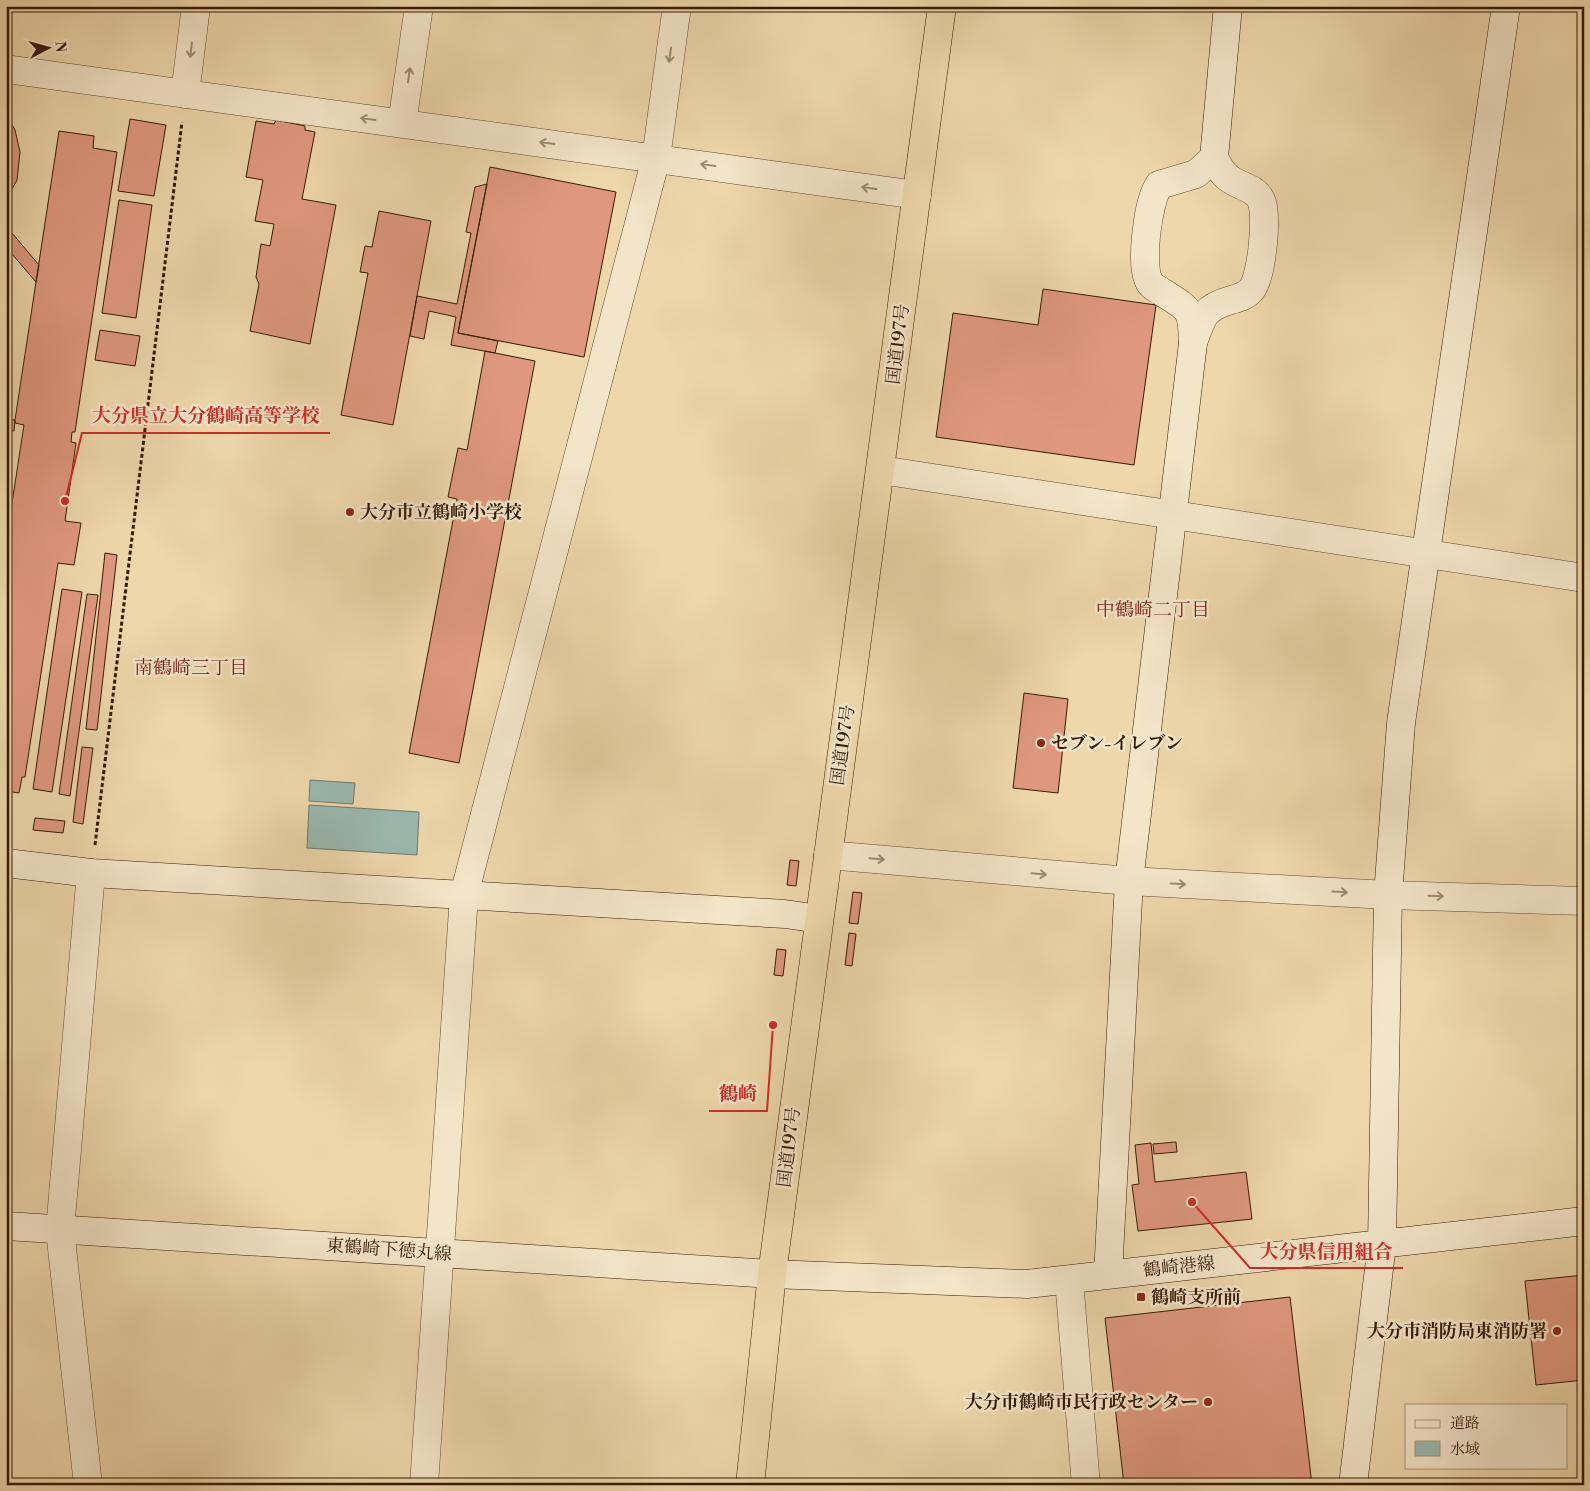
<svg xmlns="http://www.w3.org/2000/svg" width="1590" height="1491" viewBox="0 0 1590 1491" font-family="'Libre Bodoni','Noto Serif JP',serif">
  <rect width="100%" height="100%" fill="#edd7ab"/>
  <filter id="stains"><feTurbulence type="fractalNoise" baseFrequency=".004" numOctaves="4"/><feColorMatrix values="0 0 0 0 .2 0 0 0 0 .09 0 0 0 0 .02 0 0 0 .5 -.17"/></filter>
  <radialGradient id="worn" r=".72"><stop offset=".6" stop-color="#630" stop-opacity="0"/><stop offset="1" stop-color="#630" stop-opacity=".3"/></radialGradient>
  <path fill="#9ab8ae" stroke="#72796a" d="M310,780l45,3 -2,21 -44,-3z
    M309,805l110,7 -2,43 -110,-7z"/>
  <path fill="#df987f" stroke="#371b05" d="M6,113l9,17 5,22 -3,28 -11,20z
    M130,119l36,6 -12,71 -36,-5z
    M276,120l29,6v4l10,2 -13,67 34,6 -26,139 -60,-13 9,-47 -3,-7 5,-33 9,2 4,-22 -19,-3 8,-41 -17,-3 10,-56 18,3z
    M59,131l35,5 -1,12 24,4 -42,280h-3l-1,10 5,1 -11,78 16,2 -7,42 -16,-2 -33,214h-3l-3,16 -13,-2v-249l18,-117 -9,-2v-3z
    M490,167l126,25 -32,165 -126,-24z
    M487,184l-29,149 40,8 -3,12 -44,-8 5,-28 -27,-6 -5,28 -14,-3 7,-40 40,8 14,-71 -5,-1 9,-45z
    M119,200l33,5 -16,113 -34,-5z
    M379,211l52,10 -38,204 -52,-10 27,-142 -8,-1 5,-26 7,1z
    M6,226l33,39 -3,17 -30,-35z
    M1043,289l113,16 -22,160 -198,-28 17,-124 85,12z
    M100,330l40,6 -5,30 -40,-6z
    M485,351l50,10 -76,402 -50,-10 48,-254 -9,-2 10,-49 9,2z
    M6,419l9,1 -1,11 -8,-1z
    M6,515h5l-5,27z
    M105,553l12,2 -20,175 -11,-1z
    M62,589l20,3 -30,200 -19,-3z
    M87,594l11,1 -28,201 -11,-2z
    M1024,693l44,6 -10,94 -45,-5z
    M82,747l11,1 -10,76 -10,-2z
    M35,818l30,3 -2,12 -30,-3z
    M790,860l9,1 -3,25 -9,-1z
    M853,892l9,1 -4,31 -9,-1z
    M849,933l7,1 -4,32 -7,-1z
    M777,949l9,1 -3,26 -9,-1z
    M1176,1142l1,10 -23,2 -1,-10z
    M1151,1143l4,39 91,-10 6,47 -114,12 -6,-46 7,-1 -4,-39z
    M1584,1275v105l-48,5 -11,-104z
    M1290,1297l22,188h-188l-19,-167z"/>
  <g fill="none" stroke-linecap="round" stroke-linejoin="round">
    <g stroke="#644a2e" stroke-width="29">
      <path id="street" d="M6,69l911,126
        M185,94l11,-88
        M402,124l17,-118
        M1214,158c4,7 8,16 16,21 10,8 25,8 31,21 7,14 1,78 -10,90 -5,6 -13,8 -20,10 -28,8 -29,17 -38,43 -1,-35 -3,-33 -31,-51 -4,-3 -10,-5 -12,-9 -11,-16 -2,-82 9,-98l37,-11z
        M881,470l703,108
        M828,855l301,26 259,14 196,6
        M1069,1280l17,205
        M88,1485l-28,-255 31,-357
        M424,1485l40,-590 192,-737 21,-152"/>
    </g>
    <g stroke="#371b05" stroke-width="29">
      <path id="secondary" d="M1214,158l14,-152
        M6,863l85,10 694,41 34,5
        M6,1226l766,48 255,10 557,-63
        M1108,1275l21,-394 64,-538
        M1353,1485l29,-241 6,-349 13,-172 105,-717"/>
    </g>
    <g stroke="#371b05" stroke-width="29">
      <path id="highway" d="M750,1485l22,-211 170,-1268"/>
    </g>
    <path stroke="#371b05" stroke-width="3" stroke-dasharray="4 2.5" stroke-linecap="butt" d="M95,845l87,-723"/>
    <use href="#street" stroke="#f3e5c8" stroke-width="28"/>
    <use href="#secondary" stroke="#f3e5c8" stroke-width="28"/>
    <use href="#highway" stroke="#edd7ab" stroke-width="28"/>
  </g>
  <defs><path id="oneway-shaft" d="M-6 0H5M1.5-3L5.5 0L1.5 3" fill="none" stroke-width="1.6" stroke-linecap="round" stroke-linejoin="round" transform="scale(1.25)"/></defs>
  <g stroke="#9e8a70">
    <use href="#oneway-shaft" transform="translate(191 50) rotate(97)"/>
    <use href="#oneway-shaft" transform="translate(670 55) rotate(98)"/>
    <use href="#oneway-shaft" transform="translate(409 75) rotate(-82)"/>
    <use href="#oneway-shaft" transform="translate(368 119) rotate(-172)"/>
    <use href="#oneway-shaft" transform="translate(547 143) rotate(-172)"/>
    <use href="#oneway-shaft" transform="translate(708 165) rotate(-172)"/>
    <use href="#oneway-shaft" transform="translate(869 188) rotate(-172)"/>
    <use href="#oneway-shaft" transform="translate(877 859) rotate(5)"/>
    <use href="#oneway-shaft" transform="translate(1039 874) rotate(5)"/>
    <use href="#oneway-shaft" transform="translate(1178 884) rotate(3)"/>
    <use href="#oneway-shaft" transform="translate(1340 892) rotate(3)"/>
    <use href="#oneway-shaft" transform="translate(1436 896) rotate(2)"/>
  </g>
  <g fill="#8f2418" stroke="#f3e5c8" stroke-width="2">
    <circle cx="350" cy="512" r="5"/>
    <circle cx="1041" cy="743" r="5"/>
    <rect x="1136" y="1292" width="10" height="10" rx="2.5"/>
    <circle cx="1557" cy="1331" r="5"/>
    <circle cx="1208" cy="1402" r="5"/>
  </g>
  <g text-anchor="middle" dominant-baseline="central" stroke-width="5" stroke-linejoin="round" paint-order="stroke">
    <g font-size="18" fill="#371b05" stroke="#f3e5c8">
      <text transform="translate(898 344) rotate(-83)">国道197号</text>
      <text transform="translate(843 745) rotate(-82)">国道197号</text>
      <text transform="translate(789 1147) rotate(-83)">国道197号</text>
      <text transform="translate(389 1250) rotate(4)">東鶴崎下徳丸線</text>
      <text transform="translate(1179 1267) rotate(-6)">鶴崎港線</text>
    </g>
    <g font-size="18" font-weight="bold" fill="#371b05" stroke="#f3e5c8" text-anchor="start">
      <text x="360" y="512">大分市立鶴崎小学校</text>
      <text x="1051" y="743">セブン-イレブン</text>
      <text x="1151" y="1297">鶴崎支所前</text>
      <text x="1547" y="1331" text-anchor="end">大分市消防局東消防署</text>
      <text x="1198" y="1402" text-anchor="end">大分市鶴崎市民行政センター</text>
    </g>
    <g font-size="19" fill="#7a1f14" stroke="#f3e5c8">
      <text x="1153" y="610">中鶴崎二丁目</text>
      <text x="191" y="668">南鶴崎三丁目</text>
    </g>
  </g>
  <path fill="none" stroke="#d62828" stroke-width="2" d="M65 501L82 433H330M773 1025L767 1111H709M1192 1202L1250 1268H1403"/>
  <g fill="#d62828" stroke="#f3e5c8" stroke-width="2">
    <circle cx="65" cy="501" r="5"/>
    <circle cx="773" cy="1025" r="5"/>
    <circle cx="1192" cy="1202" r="5"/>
  </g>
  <g font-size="19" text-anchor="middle" font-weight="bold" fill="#d62828" stroke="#f3e5c8" stroke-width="5" stroke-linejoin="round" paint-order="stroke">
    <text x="206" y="422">大分県立大分鶴崎高等学校</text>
    <text x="738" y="1100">鶴崎</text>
    <text x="1326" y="1258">大分県信用組合</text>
  </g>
  <rect width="1590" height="1491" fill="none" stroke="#edd7ab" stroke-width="25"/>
  <rect x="8" y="8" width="1575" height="1476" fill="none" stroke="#371b05" stroke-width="2.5"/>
  <rect x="12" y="12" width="1565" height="1466" fill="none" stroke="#371b05"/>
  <rect x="1405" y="1404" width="162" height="65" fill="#f3e5c8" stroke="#a8947a"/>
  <rect x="1415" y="1420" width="25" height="8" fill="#f3e5c8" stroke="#a8947a"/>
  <text x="1450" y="1428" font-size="15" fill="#371b05">道路</text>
  <rect x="1415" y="1441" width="25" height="15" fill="#9ab8ae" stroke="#a8947a"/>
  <text x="1450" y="1454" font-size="15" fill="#371b05">水域</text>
  <g transform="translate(48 48) rotate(84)" stroke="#f3e5c8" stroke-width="4" paint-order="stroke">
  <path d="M0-4L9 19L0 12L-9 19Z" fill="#371b05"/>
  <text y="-8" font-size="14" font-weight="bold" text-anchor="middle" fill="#371b05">N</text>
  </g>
  <rect width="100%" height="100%" filter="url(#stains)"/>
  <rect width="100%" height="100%" fill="url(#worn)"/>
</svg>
